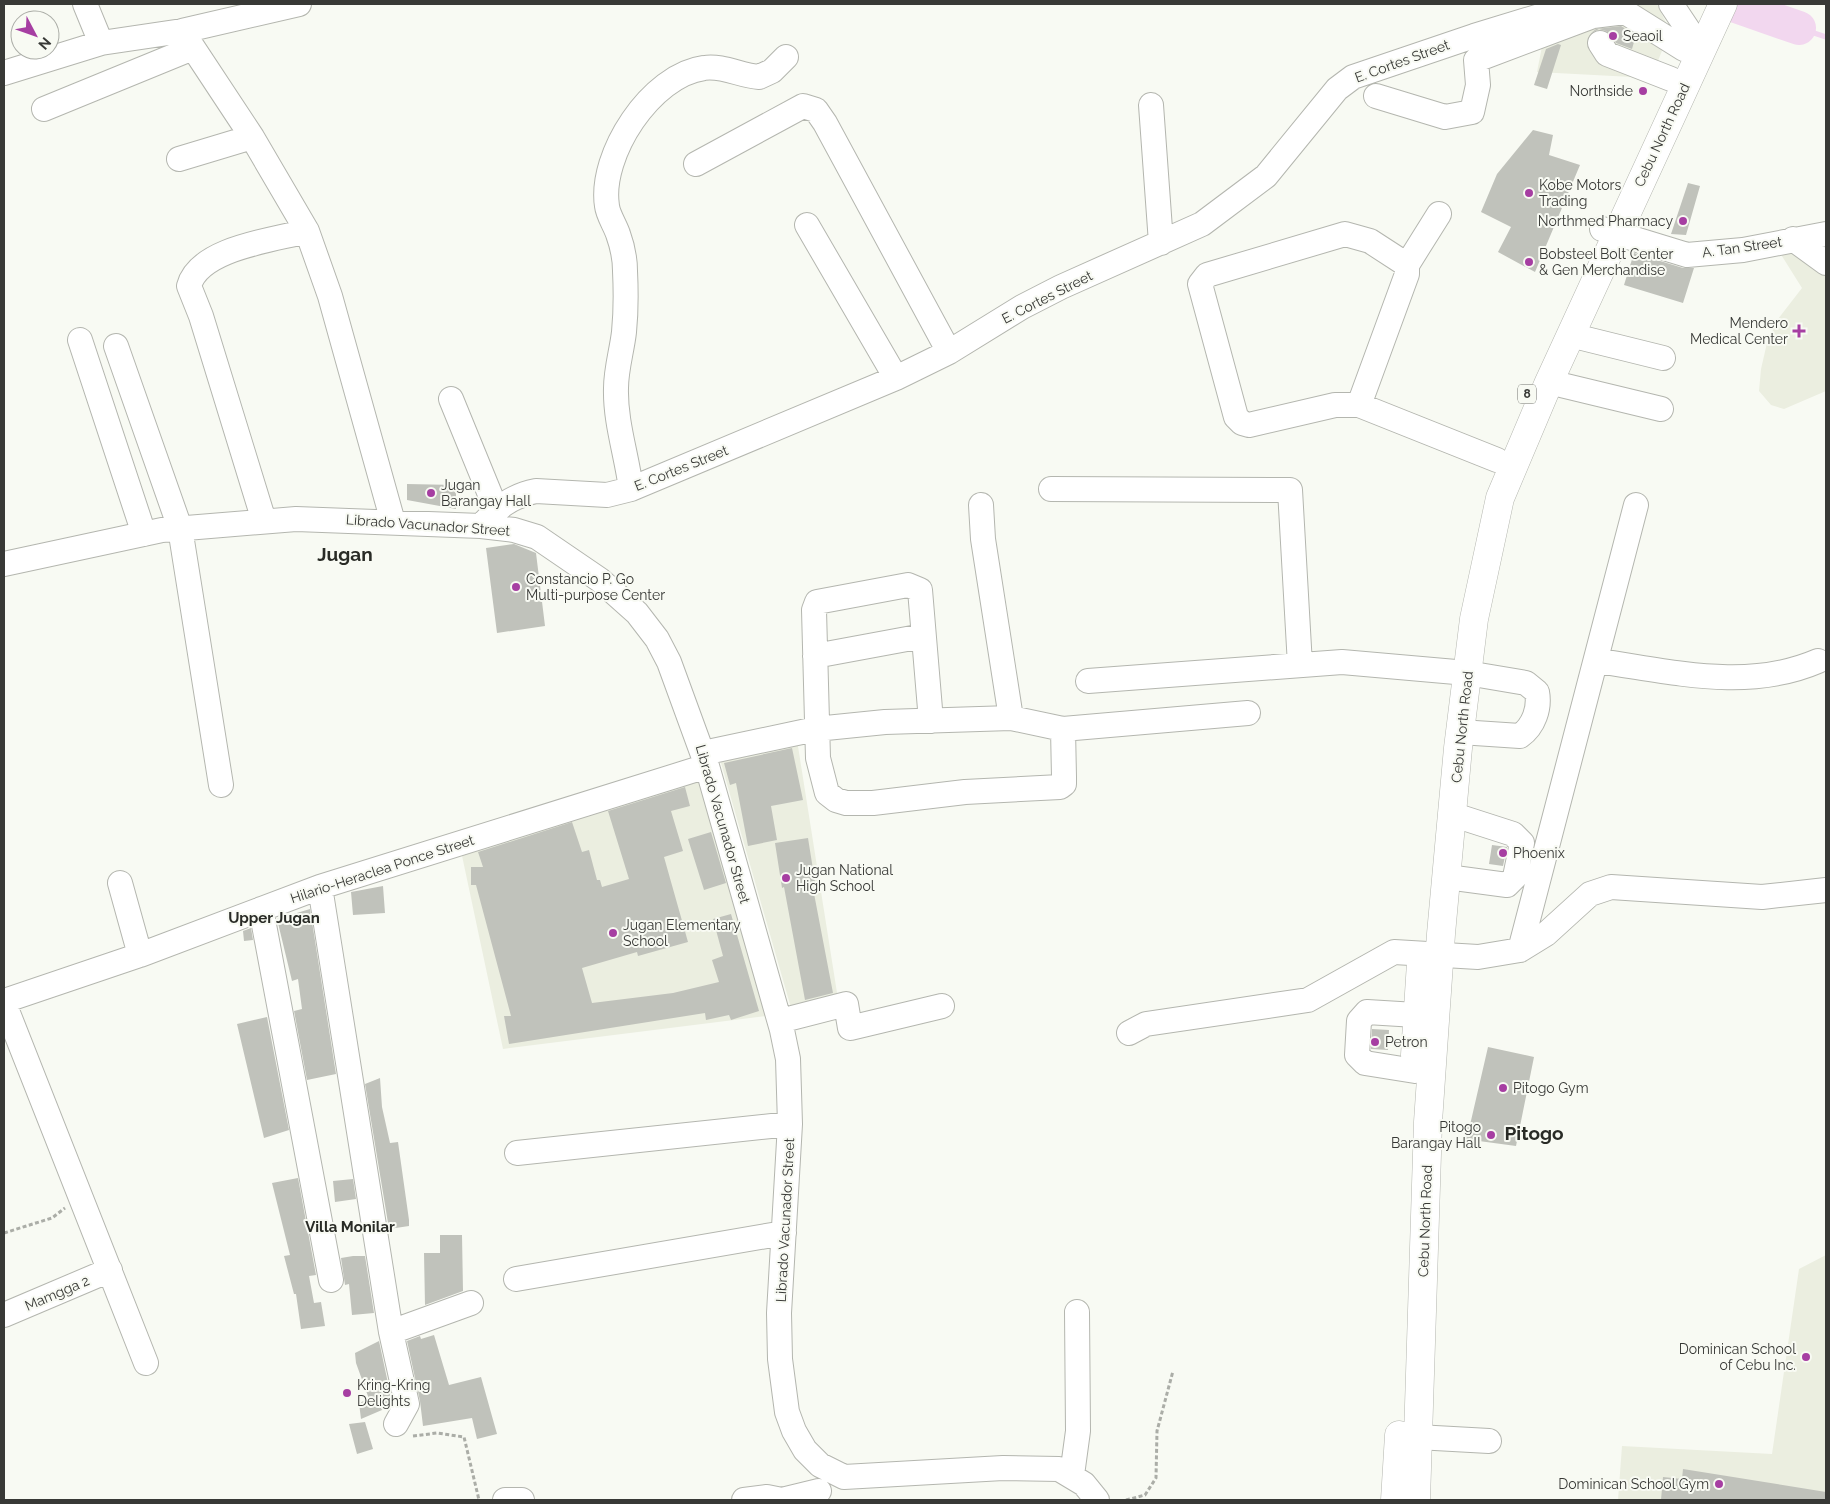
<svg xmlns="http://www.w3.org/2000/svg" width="1830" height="1504" viewBox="0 0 1830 1504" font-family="Raleway,sans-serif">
  <rect width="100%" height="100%" fill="#f8faf3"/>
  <path fill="#ebeee0" d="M1600,4h57l13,27 -19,47 -114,-6 9,-46z
    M1826,244v147l-42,18 -13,-4 -12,-14 2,-22 6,-26 11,-24 24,-31 -22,-35z
    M797,740l41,259 -47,9 -72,-252z
    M701,776l72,239 -270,34 -42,-198z
    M1826,1255v245h-208l4,-54 150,8 27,-185z"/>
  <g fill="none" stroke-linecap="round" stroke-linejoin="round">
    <path stroke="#f2d7ef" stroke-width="5.5" d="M1799,28l27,9"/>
    <path stroke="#f2d7ef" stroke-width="34" d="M1730,4l69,24"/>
  </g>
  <path fill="#c0c2bb" d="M1621,26l15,9 -4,14 -16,-6 -10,-12 -7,-2 -8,4 5,-4z
    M1558,44l3,1 -14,44 -13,-4 12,-36z
    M1533,130l20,5 -4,20 31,10 -45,107 -37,-20 13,-25 -30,-15 16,-38z
    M1688,183l12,3 -14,49 -15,-1z
    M1634,253l49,15h11l-11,35 -59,-18z
    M407,484l49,1v24l-49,-9z
    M514,544l22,9 9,73 -48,7 -11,-85z
    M792,748l11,52 -32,6 6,34 -29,6 -12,-63 -6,2 -6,-22z
    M685,787l5,19 -19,5 12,40 -19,6 24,85 -50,14 -1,-4 -55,16 10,35 81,-10 46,-11 -7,-22 11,-4 -10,-37 18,-5 28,97 -28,9 -2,-5 -23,5 -1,-7 -196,31 -5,-28h7l-35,-131h-5v-18h12l-5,-15 94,-30 10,30 7,-2 8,30h3l2,7 27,-8 -21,-68z
    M711,832l15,51 -22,7 -16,-51z
    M808,838l7,44 -3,1 21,110 -28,7 -21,-113 -2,1 -7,-45z
    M1492,845l15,2 -4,19 -14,-2z
    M383,886l2,27 -32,2 -2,-23z
    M310,909l26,165 -29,6 -13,-69 8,-2 -4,-30 -6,2 -15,-62z
    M251,928l2,12 -9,1 -1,-10z
    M267,1017l22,113 -25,8 -27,-114z
    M1372,1029l17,1 -1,20 -17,-1z
    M1488,1047l46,10 -18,89 -52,-7 2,-15 4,1z
    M380,1078l2,29 8,36 8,-1 11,78v6l-20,3 -24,-145z
    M298,1178l18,97 -7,1 5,27 7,-1 4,24 -24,3 -5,-35h-2l-10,-38 6,-1 -18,-72z
    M353,1179l3,20 -21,3 -2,-21z
    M440,1235h22l1,56 -38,14 -1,-52h16z
    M353,1256h12l9,57 -22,2 -3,-31 -4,1 -4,-27z
    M434,1335l15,50 32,-8 16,57 -20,5 -5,-21 -49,8 -3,-25 -13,-60 13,-5 1,3z
    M379,1341l13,61 -3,5 -28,12 -2,-16 10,-4 -13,-36 -1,-10z
    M365,1422l8,27 -16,5 -8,-30z
    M1683,1469l143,23v8h-165l2,-23 19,2z"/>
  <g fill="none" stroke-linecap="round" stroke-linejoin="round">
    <g stroke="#b4b6af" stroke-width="26">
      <path id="minor" d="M85,4l16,39
        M1671,4l20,30
        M182,31l70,106 55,94 23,65 63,226
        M1600,43l7,11 64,25
        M4,73l97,-30 81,-12 117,-27
        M1376,96l69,21 27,-5 6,-27 -2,-25 117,-44 32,-4 59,37
        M1151,105l10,138
        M44,109l149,-61
        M179,159l73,-22
        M696,164l107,-58 13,4 9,13 124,229
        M807,225l89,153
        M1602,229l85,26 56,-5 83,-16
        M1793,239l33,24
        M1407,265l-37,-24 -25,-7 -138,41 -7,9 36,133 6,6 7,2 86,-20h24l138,55
        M1570,335l93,23
        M80,340l64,194
        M116,346l64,182 41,257
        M1549,382l112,27
        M451,399l45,110
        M1359,405l48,-131v-9l32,-51
        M631,489c-4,-33 -16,-67 -15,-101 0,-19 6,-38 8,-56 2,-20 2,-41 1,-61 0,-12 -3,-26 -7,-37 -3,-9 -10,-19 -11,-28 -8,-51 44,-131 97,-138 19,-3 37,8 55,9l13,-6 14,-14
        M1051,489l239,1 10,175
        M981,505l2,34 28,179
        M264,521l-63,-205 -12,-30c10,-38 85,-46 118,-55
        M481,526c16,-18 30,-30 55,-35l71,4 24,-6 265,-111 53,-26 73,-45 39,-20 141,-63 64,-48 71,-87 16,-12 121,-41 105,-32
        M4,564l158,-34 134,-11 185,7 33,4 23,7 63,43 37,33 20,26 12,23 38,104 75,264 6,29 2,65 -11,189 1,46 7,53 7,19 11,19 15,15 24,12 159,-9 56,1 25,15 13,16
        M815,656l108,-20
        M1597,661c74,10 149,31 221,0
        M1088,681l254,-19 125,11 59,10 11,9c3,16 -3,34 -17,44l-60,-4
        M931,721l-11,-131 -12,-5 -91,17 -3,8 4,148 9,35 9,7 10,3h27l92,-11 95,-5 4,-3v-7l-1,-48
        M703,753l113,-24 69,-7 126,-4 52,11 185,-16
        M1447,877l60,8 8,-8 7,-34 -9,-9 -59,-19
        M120,883l20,72
        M320,887l71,445 16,72 -11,20
        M261,909l70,371
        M1520,950l116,-445
        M4,1001l136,-46 180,-68 387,-121
        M4,1003l142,360
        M780,1021l66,-17 4,24 92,-22
        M1129,1033l17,-9 162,-24 86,-48 84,5 42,-7 26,-16 44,-40 21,-7 151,10 64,-7
        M1415,1071l-50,-8 -8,-8 2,-34 8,-9 49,3
        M517,1153l273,-29
        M516,1279l268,-46
        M4,1315l106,-45
        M391,1332l80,-29
        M1417,1437l72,4
        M1072,1475l6,-44 -1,-119
        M505,1500h17
        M744,1500l23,-3 15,3 37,-9"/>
    </g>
    <g stroke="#b4b6af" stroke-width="29">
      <path id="major" d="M1415,1055l6,-92
        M1395,1500l4,-65
        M1416,1500l12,-378 13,-188 17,-186 16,-129 26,-121 49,-116 174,-378"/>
    </g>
    <path stroke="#abada7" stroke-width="3" stroke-dasharray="4 2.5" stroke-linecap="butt" d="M4,1233l48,-15 13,-10
      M413,1436l24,-3 27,4 15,63
      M1126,1500l19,-5 11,-17 1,-47 16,-60"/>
    <use href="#minor" stroke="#fff" stroke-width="24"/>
    <use href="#major" stroke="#fff" stroke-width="28"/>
  </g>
  <g fill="#a63ea2" stroke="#f8faf3" stroke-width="2">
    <circle cx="1613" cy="36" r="5"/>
    <circle cx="1643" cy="91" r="5"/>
    <circle cx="1529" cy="193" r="5"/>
    <circle cx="1683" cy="221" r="5"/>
    <circle cx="1529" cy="262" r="5"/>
    <path d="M1796.5 323.5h5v5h5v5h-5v5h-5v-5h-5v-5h5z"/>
    <circle cx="431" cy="493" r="5"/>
    <circle cx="516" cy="587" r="5"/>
    <circle cx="1503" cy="853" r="5"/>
    <circle cx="786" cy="878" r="5"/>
    <circle cx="613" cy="933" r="5"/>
    <circle cx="1375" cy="1042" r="5"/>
    <circle cx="1503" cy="1088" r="5"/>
    <circle cx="1491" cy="1135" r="5"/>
    <circle cx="1806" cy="1357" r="5"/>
    <circle cx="347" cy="1393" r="5"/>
    <circle cx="1719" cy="1484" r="5"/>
  </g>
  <g text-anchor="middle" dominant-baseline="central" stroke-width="4" stroke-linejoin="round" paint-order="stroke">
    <rect fill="#f8faf3" stroke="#72736f" stroke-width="1" x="1518" y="384.5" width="18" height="19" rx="4"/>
    <g font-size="12" font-weight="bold" fill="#383936">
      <text x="1527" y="394">8</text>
    </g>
    <g font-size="14" fill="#383936" stroke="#f8faf3" text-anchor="start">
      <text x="1623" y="36">Seaoil</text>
      <text x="1633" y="91" text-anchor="end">Northside</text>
      <text x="1539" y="185">Kobe Motors<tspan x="1539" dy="16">Trading</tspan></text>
      <text x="1673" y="221" text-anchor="end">Northmed Pharmacy</text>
      <text x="1539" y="254">Bobsteel Bolt Center<tspan x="1539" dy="16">&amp; Gen Merchandise</tspan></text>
      <text x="1788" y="323" text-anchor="end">Mendero<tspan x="1788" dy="16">Medical Center</tspan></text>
      <text x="441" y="485">Jugan<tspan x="441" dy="16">Barangay Hall</tspan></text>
      <text x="526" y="579">Constancio P. Go<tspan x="526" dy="16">Multi-purpose Center</tspan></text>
      <text x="1513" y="853">Phoenix</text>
      <text x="796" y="870">Jugan National<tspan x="796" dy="16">High School</tspan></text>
      <text x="623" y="925">Jugan Elementary<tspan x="623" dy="16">School</tspan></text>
      <text x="1385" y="1042">Petron</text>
      <text x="1513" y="1088">Pitogo Gym</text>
      <text x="1481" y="1127" text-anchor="end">Pitogo<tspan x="1481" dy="16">Barangay Hall</tspan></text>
      <text x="1796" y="1349" text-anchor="end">Dominican School<tspan x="1796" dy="16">of Cebu Inc.</tspan></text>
      <text x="357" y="1385">Kring-Kring<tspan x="357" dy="16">Delights</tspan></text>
      <text x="1709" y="1484" text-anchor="end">Dominican School Gym</text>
    </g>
    <g font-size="14" fill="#383936" stroke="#f8faf3">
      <text transform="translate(1402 61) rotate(-20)">E. Cortes Street</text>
      <text transform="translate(1662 135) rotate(-65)">Cebu North Road</text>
      <text transform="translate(1742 247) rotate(-8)">A. Tan Street</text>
      <text transform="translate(1047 297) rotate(-27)">E. Cortes Street</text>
      <text transform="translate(681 468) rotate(-22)">E. Cortes Street</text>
      <text transform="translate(428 525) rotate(4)">Librado Vacunador Street</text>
      <text transform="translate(1462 727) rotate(-84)">Cebu North Road</text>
      <text transform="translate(723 824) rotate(74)">Librado Vacunador Street</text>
      <text transform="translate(382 869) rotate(-18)">Hilario-Heraclea Ponce Street</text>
      <text transform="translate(785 1220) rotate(-87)">Librado Vacunador Street</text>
      <text transform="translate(1425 1221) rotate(-88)">Cebu North Road</text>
      <text transform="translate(57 1293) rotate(-23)">Mamgga 2</text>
    </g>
    <g font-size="15" font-weight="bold" fill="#292b26" stroke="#f8faf3">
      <text x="274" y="918">Upper Jugan</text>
      <text x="350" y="1227">Villa Monilar</text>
    </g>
    <g font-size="19" font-weight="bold" fill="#292b26" stroke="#f8faf3">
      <text x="345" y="554">Jugan</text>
      <text x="1534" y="1133">Pitogo</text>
    </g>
  </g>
  <rect width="1830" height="1504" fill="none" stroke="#383936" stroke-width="10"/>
  <g transform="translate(35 35) rotate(131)"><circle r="24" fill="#f8faf3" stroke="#abada7"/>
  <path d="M0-4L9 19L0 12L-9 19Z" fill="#a63ea2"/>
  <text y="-8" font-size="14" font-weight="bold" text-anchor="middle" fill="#383936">N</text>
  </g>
</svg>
